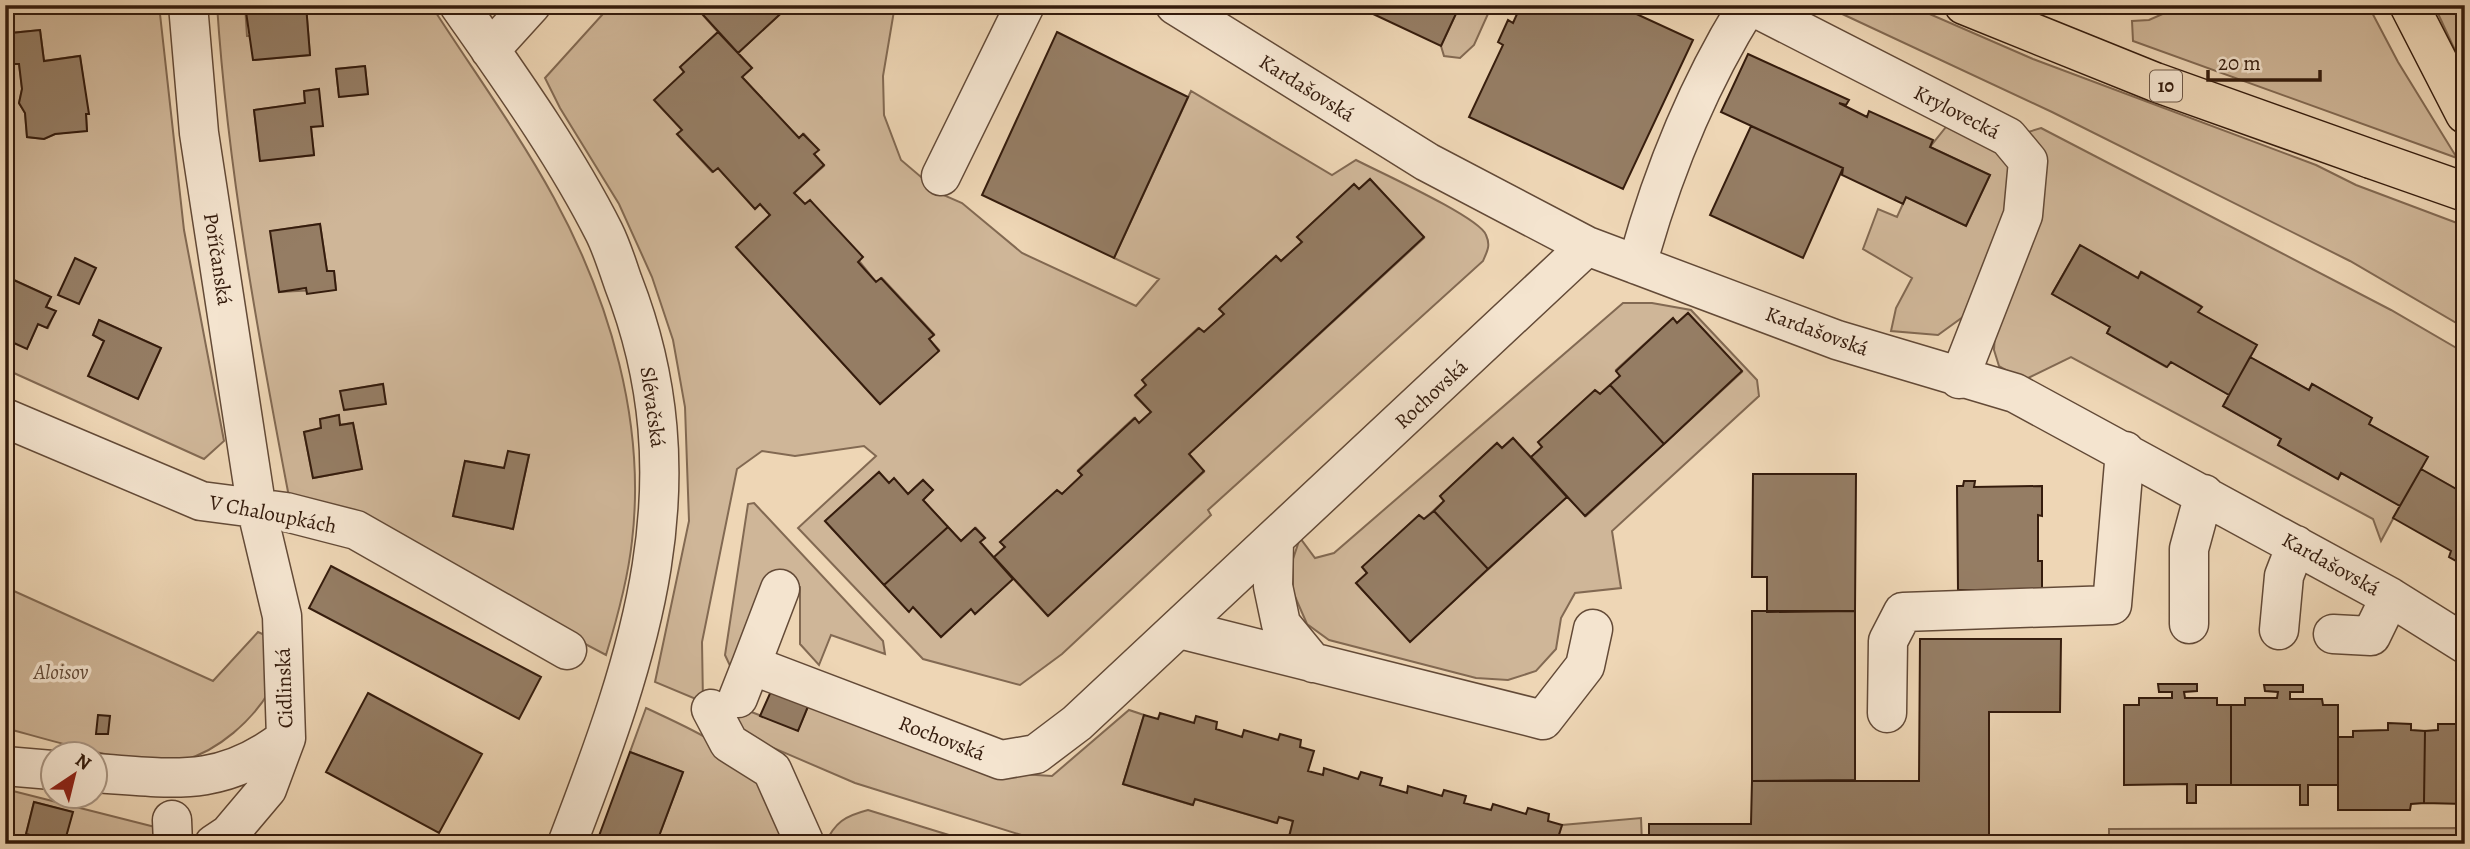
<svg xmlns="http://www.w3.org/2000/svg" width="2470" height="849" viewBox="0 0 2470 849" font-family="Alegreya,serif">
  <rect width="100%" height="100%" fill="#eed6b5"/>
  <filter id="stains"><feTurbulence type="fractalNoise" baseFrequency=".00286" numOctaves="4"/><feColorMatrix values="0 0 0 0 .2 0 0 0 0 .09 0 0 0 0 .02 0 0 0 .5 -.17"/></filter>
  <radialGradient id="worn" r=".72"><stop offset=".6" stop-color="#630" stop-opacity="0"/><stop offset="1" stop-color="#630" stop-opacity=".3"/></radialGradient>
  <path fill="#cfb698" stroke="#826952" stroke-width="2" fill-rule="evenodd" d="M5,5h154l25,225 40,211 -20,18 -199,-90v-30l22,9 11,-24 10,4 7,-17 -9,-4 5,-10 -46,-21zM40,30l4,31 36,-5 8,58h-2l1,16 -32,4 -11,5 -17,-2 -2,-24 -6,-10 3,-14 -3,-25h-5l-3,-31zM99,320l62,28 -23,51 -49,-23 15,-35 -11,-6z
    M217,5h28l2,31h4l3,24 56,-5 -4,-50h125c41,64 87,127 123,193 56,103 92,225 78,343 -4,38 -15,78 -26,114l-257,-136 -60,-22c-31,-162 -61,-326 -72,-492zM365,66l3,28 -29,3 -3,-28zM319,89l1,36 -9,2 3,28 -54,6 -6,-51 51,-7 -1,-12zM320,224l7,47h7l2,18 -57,3 -8,-61zM383,384l2,20 -40,6 -4,-19zM338,415l2,10 13,-2 9,46 -49,9 -9,-46 17,-4 -1,-9zM529,455l-16,74 -60,-13 12,-55 39,7z
    M611,5h83l24,27 -38,35 4,5 -2,58 -5,4 35,38 6,-4 37,41 5,-5 10,11 -34,32 144,157 59,-54 -10,-11 5,-5 -52,-56 -6,4 -66,-82 -5,4 -11,-11 30,-27 -10,-12 4,-4 -14,-16 -5,4 -57,-61 10,-9 -14,-15 52,-48h105l-12,71 1,39 17,45 40,34 21,9 60,50 114,53 23,-27 -45,-21 77,-167 141,84 24,-15c23,12 123,57 130,75 5,11 1,16 -3,26l-275,249 3,5 -149,139 -42,31 -97,-26 -125,-131 78,-72 -12,-10 -69,10 -33,-5 -25,18 -35,173 1,60 -48,-20 34,-161 -4,-114 -12,-67 -21,-63 -33,-73 -59,-96 -15,-30zM1370,179l54,59 -235,216 15,18 -157,143 -53,-57 11,-11 -5,-5 57,-52 5,4 20,-19 -4,-5 56,-52 5,5 12,-11 -16,-16 11,-11 -4,-5 56,-52 6,4 20,-18 -4,-6 56,-52 5,5 21,-19 -5,-5 57,-52 5,4zM879,472l10,11 5,-4 14,15 15,-14 10,10 -10,10 38,41 15,-13 9,10 -5,4 33,37 -38,35 -4,-5 -30,28 -28,-30 -5,4 -83,-90z
    M1460,5h32l-18,40 -14,13 -16,-2 -3,-10z
    M1823,5h86l124,54 283,106 40,20 109,41v102l-115,-67 -298,-149z
    M2183,5h185l30,57 59,96 -324,-117 -1,-20 17,-1z
    M2434,5h31v64l-5,-8z
    M1950,122l64,40 2,30 -45,119 -33,24 -47,-4 5,-23 16,-30 -49,-29 15,-40 19,8 9,-20 60,29 24,-51 -60,-28z
    M2041,128l350,182 74,43v141l-44,-25 6,-12 -58,-33 2,-6 -59,-34 -3,6 -59,-33 6,-11 -58,-34 3,-6 -59,-34 -4,6 -58,-33 -28,49 58,33 -3,6 59,34 5,-5 58,33 -6,11 58,33 -3,6 60,34 3,-6 59,33 -19,35 -8,-22 -302,-162 -47,23 -25,-14 -5,-16 1,-17 30,-200z
    M1623,303h29l39,7 66,70 2,16 -147,135 9,57 -46,5 -14,25 -5,31 -20,22 -28,9 -32,-2 -147,-38 -22,-16 -14,-32v-33l7,-21 15,20 19,-5zM1688,313l54,59 -156,144 -19,-19 -157,144 -54,-58 11,-10 -4,-6 56,-52 5,4 20,-18 -4,-5 57,-53 5,5 11,-10 18,19 11,-10 -4,-5 57,-52 5,4 20,-18 -4,-6 57,-52 4,5z
    M754,503l129,138 2,13 -54,-19 -12,30 -19,-21v-57l-34,-7 -34,90 -7,-15 23,-151z
    M5,587l208,94 45,-49 27,12c-5,14 -8,32 -15,46 -17,30 -52,61 -86,70 -40,10 -137,-21 -179,-32z
    M723,701l75,29 11,-26 181,68 62,4 77,-66 15,5 -21,69 69,21 3,-6 81,24 3,-6 14,4 -5,19 10,4h-248l-195,-61 -114,-49z
    M646,708c47,22 87,38 121,81 12,15 19,38 27,55h-138l27,-72 -53,-20z
    M5,789l154,39 -4,16h-91l8,-32 -38,-10 -8,32 36,10h-57z
    M868,810l110,34h-153c10,-22 20,-28 43,-34z
    M1641,818l1,26h-86l6,-19z
    M2465,828v16h-356v-15z"/>
  <path fill="#957d64" stroke="#351c0d" stroke-width="2" d="M245,5h61l4,50 -57,5z
    M694,5h96l-52,48z
    M1354,5h106l-19,41z
    M1521,5h96l76,35 -70,149 -154,-72 34,-72 -5,-3 10,-22 5,3z
    M40,30l4,31 36,-5 9,58h-3l1,17 -32,3 -11,5 -17,-2 -2,-24 -6,-10 3,-14 -3,-25h-5l-3,-31z
    M718,32l34,36 -10,9 57,61 4,-4 16,16 -5,4 10,11 -30,28 11,11 5,-4 53,57 -5,5 18,20 5,-4 53,57 -5,4 10,12 -59,53 -144,-157 34,-32 -10,-11 -5,5 -37,-41 -5,4 -36,-38 5,-4 -28,-30 30,-28 -4,-5z
    M1057,32l131,65 -74,161 -132,-63z
    M1748,54l101,46 -3,5 -7,-2 28,14 2,-6 64,29 -3,7 60,28 -24,51 -60,-29 -3,7 -61,-29 1,-7 -122,-56z
    M365,66l3,28 -29,3 -3,-28z
    M319,89l4,37 -12,1 3,28 -54,6 -6,-51 51,-7 -1,-12z
    M1751,126l92,42 -40,90 -93,-43z
    M1370,179l54,58 -235,217 15,17 -156,145 -54,-59 11,-10 -5,-5 57,-52 5,4 20,-19 -4,-4 57,-53 4,5 12,-11 -16,-17 11,-10 -4,-5 57,-52 5,4 20,-18 -5,-5 57,-53 5,5 21,-19 -5,-5 57,-53 5,5z
    M320,224l7,47h7l2,19 -29,4 -1,-6 -27,4 -9,-61z
    M2080,245l58,33 3,-6 61,35 -4,5 59,33 -28,50 -58,-33 -4,5 -60,-34 3,-6 -58,-33z
    M75,258l21,10 -17,36 -21,-9z
    M5,276l46,21 -5,10 10,4 -9,17 -9,-4 -11,25 -22,-10z
    M1688,313l54,58 -78,73 -54,-59 10,-9 -4,-5 57,-53 4,5z
    M99,320l62,28 -23,51 -50,-23 16,-35 -11,-6z
    M2250,357l59,33 3,-6 60,34 -3,6 59,33 -28,49 -59,-33 -3,6 -60,-34 3,-6 -58,-33z
    M383,384l3,20 -42,6 -4,-19z
    M1610,385l54,59 -79,72 -54,-59 11,-10 -4,-5 57,-52 5,4z
    M339,415l1,10 13,-2 9,46 -49,9 -9,-46 17,-4 -1,-9z
    M1513,438l54,59 -79,72 -54,-58 10,-10 -4,-5 57,-53 5,5z
    M508,451l21,4 -16,74 -60,-13 12,-55 39,7z
    M2421,469l44,25v72l-16,-9 2,-6 -58,-33z
    M879,472l10,11 5,-5 14,16 15,-14 10,10 -10,10 25,27 -64,58 -59,-64z
    M1753,474h103l-1,137 -88,1v-35h-15z
    M1964,481h11l-1,6 68,-1v30l-4,-1v46h4v29h-84l-1,-104h6z
    M1434,511l54,58 -78,73 -54,-59 11,-10 -5,-6 57,-52 5,4z
    M948,527l13,14 14,-13 10,10 -5,4 33,37 -38,35 -4,-5 -30,28 -28,-30 -4,5 -25,-27z
    M331,566l210,111 -22,42 -210,-111z
    M1752,611h103v169l-103,1z
    M1920,639h141l-1,73h-71v132h-340v-20h102l1,-43h167z
    M2158,684h39v7l-13,1 1,6h32v7h14v80h-35v18h-9v-19l-63,1v-80h15v-7h33v-6h-13z
    M2264,685h39v7h-13v7h32l1,6h15v80h-30v20h-8v-20h-69v-80h14v-7h32l1,-6 -13,-1z
    M772,689l37,15 -11,27 -38,-15z
    M368,693l114,61 -43,79 -113,-61z
    M1160,713l34,10 2,-7 21,6 -1,7 26,8 2,-7 34,10 2,-6 21,6 -1,7 14,4 -6,20 15,4 1,-7 34,11 3,-7 21,6 -2,7 27,8 1,-7 34,10 2,-6 22,6 -2,7 27,7 2,-6 33,10 2,-6 21,6 -1,7 14,4 -6,19h-258l-10,-3 5,-20 -14,-4 -2,6 -82,-24 -2,6 -70,-21 21,-69 14,4z
    M98,715l12,1 -2,18h-12z
    M2388,723l23,1v6l14,1 -1,72 -13,1 -1,6h-72v-73h15v-6l35,-1z
    M2438,724h27v80l-41,-1 1,-72 13,-1z
    M630,752l53,20 -27,72h-60z
    M34,802l39,10 -9,32 -38,-10z"/>
  <g fill="none" stroke-linecap="round" stroke-linejoin="round">
    <g stroke="#634a37" stroke-width="41">
      <path id="minor" d="M188,5l11,128 58,378 25,105 4,122 -19,51 -38,45 -15,10
        M459,5c51,73 105,148 145,227 8,16 13,33 19,50 78,200 17,372 -56,562
        M1175,5l252,157 160,84 250,94 178,53 375,204 75,47
        M1750,5l258,132 20,24 -5,54 -64,164
        M490,50l41,-45
        M941,176l84,-171
        M1637,265c25,-91 61,-180 111,-260
        M5,418l196,83 85,11 70,18 211,120
        M1274,541l-1,45 8,38 32,39
        M2189,624v-75l15,-55
        M1180,629l363,91 42,-54 8,-37
        M2279,630l5,-54 12,-31
        M2333,634l38,2 19,-39
        M751,665l29,-76
        M738,698l13,-33 250,95 35,-6 41,-31 510,-477
        M711,709l18,34 43,27 33,74
        M1887,713l1,-72 15,-29 209,-7 13,-154
        M5,766l47,4
        M94,773c78,5 126,16 192,-35
        M172,820l1,24"/>
    </g>
    <g stroke="#351c0d" stroke-width="41">
      <path id="major" d="M1964,5l191,77 216,77
        M2409,5l56,109"/>
    </g>
    <use href="#minor" stroke="#f4e4cf" stroke-width="38"/>
    <use href="#major" stroke="#eed6b5" stroke-width="38"/>
    <path stroke="#351c0d" stroke-width="2" d="M2103,5h24"/>
    <g stroke="#351c0d" stroke-width="41" stroke-linecap="butt">
      <path id="major-bridge" d="M2371,159l94,33"/>
    </g>
    <use href="#major-bridge" stroke="#eed6b5" stroke-width="38"/>
  </g>
  <g text-anchor="middle" dominant-baseline="central" stroke-width="7" stroke-linejoin="round" paint-order="stroke">
    <rect fill="#f4e4cf" stroke="#6e5847" stroke-width="2" x="2150" y="70.5" width="32" height="31" rx="5"/>
    <g font-size="19" font-weight="bold" fill="#351c0d">
      <text x="2166" y="86">10</text>
    </g>
    <g font-size="21" fill="#351c0d" stroke="#f4e4cf">
      <text transform="translate(1307 88) rotate(32)">Kardašovská</text>
      <text transform="translate(1957 112) rotate(27)">Krylovecká</text>
      <text transform="translate(218 259) rotate(81)">Poříčanská</text>
      <text transform="translate(1817 331) rotate(20)">Kardašovská</text>
      <text transform="translate(1431 394) rotate(-43)">Rochovská</text>
      <text transform="translate(653 407) rotate(82)">Slévačská</text>
      <text transform="translate(273 514) rotate(11)">V Chaloupkách</text>
      <text transform="translate(2331 564) rotate(29)">Kardašovská</text>
      <text transform="translate(284 688) rotate(-92)">Cidlinská</text>
      <text transform="translate(942 738) rotate(21)">Rochovská</text>
    </g>
    <g font-size="21" font-style="italic" fill="#634a37" stroke="#f4e4cf">
      <text x="61" y="672">Aloisov</text>
    </g>
  </g>
  <rect width="2470" height="849" fill="none" stroke="#eed6b5" stroke-width="28"/>
  <rect x="7" y="7" width="2456" height="835" fill="none" stroke="#351c0d" stroke-width="3.5"/>
  <rect x="14" y="14" width="2442" height="821" fill="none" stroke="#351c0d" stroke-width="2"/>
  <g transform="translate(74 775) rotate(35)"><circle r="33" fill="#f4e4cf" stroke="#a89481" stroke-width="2"/>
  <path d="M0-5L12 26L0 18L-12 26Z" fill="#8f2418"/>
  <text y="-10" font-size="19" font-weight="bold" text-anchor="middle" fill="#351c0d">N</text>
  </g>
  <path d="M2208 70v10h112v-10" fill="none" stroke="#351c0d" stroke-width="3.5"/>
  <text x="2218" y="70" font-size="21" fill="#351c0d" stroke="#f4e4cf" stroke-width="5" paint-order="stroke">20 m</text>
  <rect width="100%" height="100%" filter="url(#stains)"/>
  <rect width="100%" height="100%" fill="url(#worn)"/>
</svg>
